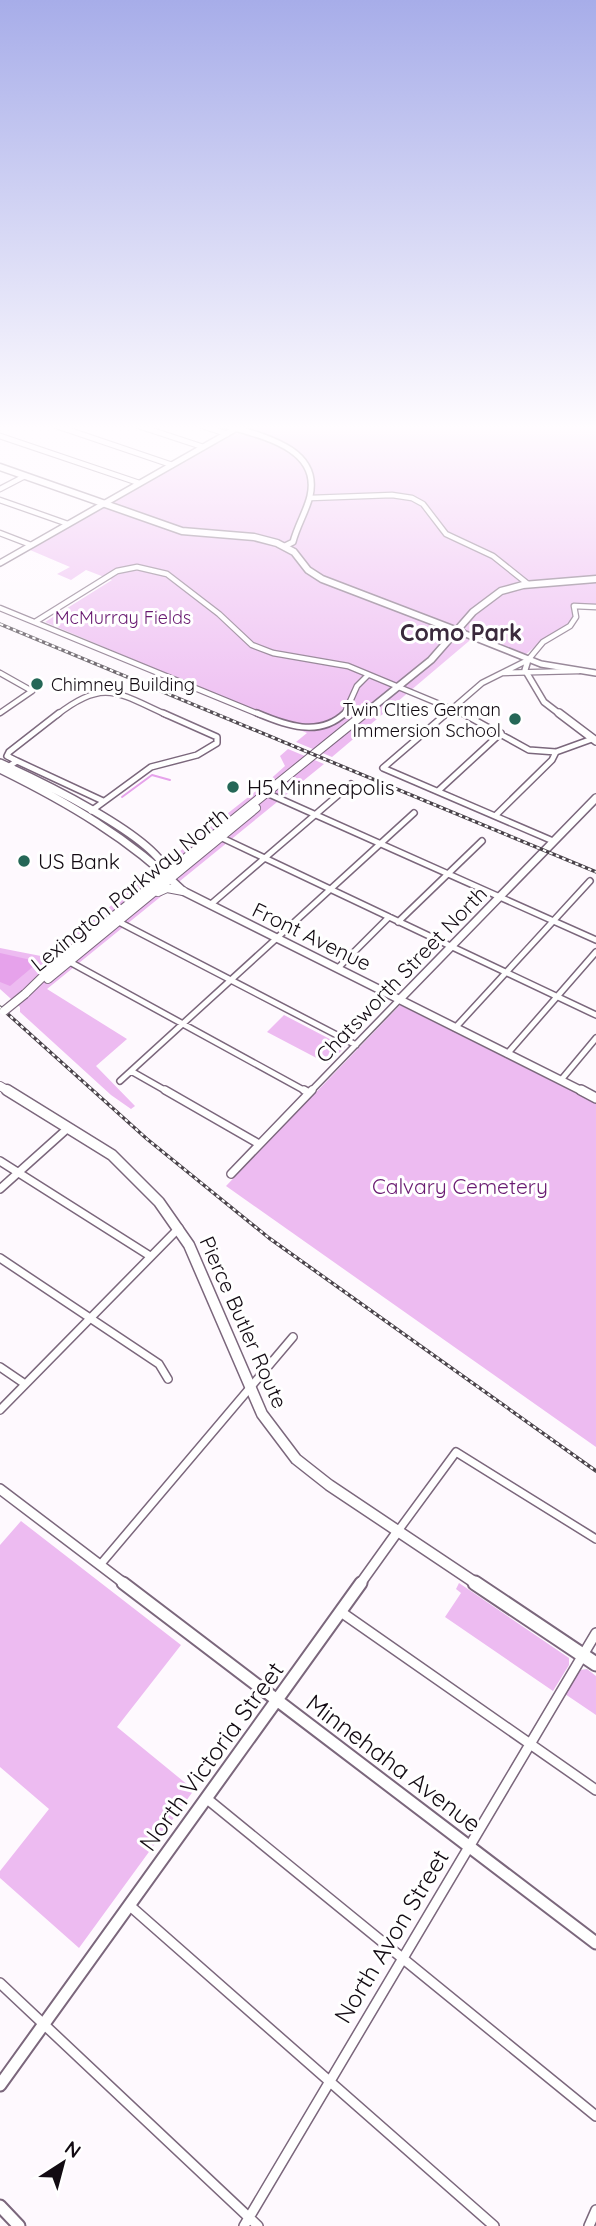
<svg xmlns="http://www.w3.org/2000/svg" width="596" height="2226" viewBox="0 0 596 2226" font-family="Quicksand,sans-serif">
  <rect width="100%" height="100%" fill="#fef9fe"/>
  <path fill="#edbbf1" d="M194,425h402v180h-24l3,9 -3,7 -28,18 -20,17 -49,-20 -143,121 -36,-15 11,-9 -262,-111 67,-42 -26,-10 -15,10 -14,-6 13,-7 -40,-17 197,-113z
    M288,749l36,15 -277,225 80,50 -31,27 39,40 -4,3 -20,-14 -91,-83v-5l-20,-18v-41l46,9 219,-173 20,-18 -5,-10z
    M400,1005l196,98v344l-370,-261z
    M284,1015l61,32 -17,17 -61,-32z
    M21,1521l160,124 -64,82 77,63 -115,158 -79,-70v-7l49,-62 -49,-42v-222z
    M459,1583l110,75v7l-16,26 -108,-74 16,-24 -5,-4z
    M587,1669l9,7v39l-31,-21 15,-24z"/>
  <path fill="#e6a2eb" d="M0,953l31,7 4,5 -25,21 -10,-4z"/>
  <g fill="none" stroke-linecap="round" stroke-linejoin="round">
    <path stroke="#e6a2eb" stroke-width="2" d="M122,797l30,-22 18,5"/>
    <g stroke="#7b677c" stroke-width="7">
      <path id="minor-far3" d="M54,425l118,40
        M136,425l67,22
        M200,425l27,9
        M0,436l139,47
        M0,489l25,-13
        M310,498l82,-3 20,3 11,6 23,30 47,22 35,28
        M0,500l68,24
        M0,533l31,12
        M0,608l261,107
        M35,622l82,-51 20,-4 30,7 52,40 33,31 21,8 75,13 118,49
        M0,673l32,18
        M502,673l77,-2
        M0,713l32,-22
        M57,715c47,-37 61,-22 110,0
        M344,715l13,-29 11,-11
        M445,715l37,-32 46,-23 15,-18 27,-16 6,-9 -2,-11 22,1"/>
    </g>
    <g stroke="#7b677c" stroke-width="8">
      <path id="minor-far2" d="M257,713c28,12 62,25 88,0
        M447,713l-64,55 170,73
        M462,713l67,37 27,2 36,-13
        M17,761l86,40
        M5,769l12,-8 -10,-5 2,-4 50,-39
        M438,791l63,-58
        M269,794l327,146
        M91,811l60,-44 46,-12 20,-12v-6l-54,-24
        M495,816l57,-56 4,-8
        M218,836l378,179
        M210,905l141,-121
        M119,922l237,123
        M398,922l84,-81
        M68,961l239,131
        M338,968l51,-51
        M455,1028l135,-147
        M507,1054l89,-102
        M131,1071l37,21
        M561,1080l35,-42
        M120,1081l294,-268
        M310,1092l90,-93"/>
    </g>
    <g stroke="#7b677c" stroke-width="10">
      <path id="minor-far1" d="M165,1090l94,54
        M304,1090l5,3
        M0,1161l150,95
        M231,1174l81,-84
        M0,1189l68,-61
        M0,1258l159,106 9,15
        M0,1367l25,17
        M0,1410l179,-182
        M398,1531l58,-79 140,87
        M100,1565l193,-228"/>
    </g>
    <g stroke="#7b677c" stroke-width="12">
      <path id="minor" d="M341,1612l255,178
        M206,1798l390,318
        M129,1905l365,321
        M0,1983l258,243
        M244,2226l352,-593
        M589,2226l7,-16"/>
    </g>
    <g stroke="#7b677c" stroke-width="8">
      <path id="tertiary-far3" d="M225,425c35,11 96,22 85,71 -3,14 -13,30 -17,46l-8,4
        M0,563l242,-138
        M463,633l78,31 55,9
        M528,660l-3,10 19,32 17,13"/>
    </g>
    <g stroke="#7b677c" stroke-width="10">
      <path id="tertiary-far2" d="M559,713l37,28
        M0,763c35,16 158,74 167,110
        M0,769c67,33 129,69 183,122l401,201
        M400,999l196,-201"/>
    </g>
    <g stroke="#7b677c" stroke-width="12">
      <path id="tertiary-far1" d="M581,1090l15,8
        M0,1489l125,95
        M360,1584l38,-53"/>
    </g>
    <g stroke="#7b677c" stroke-width="15">
      <path id="tertiary" d="M123,1583l473,360
        M0,2085l361,-502
        M0,2206l19,20"/>
    </g>
    <g stroke="#7b677c" stroke-width="9">
      <path id="secondary-far3" d="M0,467l182,64 72,6 23,6 17,9 14,18 14,9 141,54
        M363,715l68,-55 42,-48 28,-21 22,-6 73,-6"/>
    </g>
    <g stroke="#7b677c" stroke-width="10">
      <path id="secondary-far2" d="M158,892l9,-4 16,3
        M48,979l208,-171
        M25,994l37,-36 303,-245
        M0,1086l10,6"/>
    </g>
    <g stroke="#7b677c" stroke-width="13">
      <path id="secondary-far1" d="M7,1090l105,65 47,47 30,43 73,169 34,45 33,26 148,99"/>
    </g>
    <g stroke="#7b677c" stroke-width="17">
      <path id="secondary" d="M475,1583l121,81"/>
    </g>
    <use href="#minor-far3" stroke="#fff" stroke-width="4.5"/>
    <use href="#minor-far2" stroke="#fff" stroke-width="5"/>
    <use href="#minor-far1" stroke="#fff" stroke-width="7"/>
    <use href="#minor" stroke="#fff" stroke-width="9"/>
    <use href="#tertiary-far3" stroke="#fff" stroke-width="5"/>
    <use href="#tertiary-far2" stroke="#fff" stroke-width="7"/>
    <use href="#tertiary-far1" stroke="#fff" stroke-width="9"/>
    <use href="#tertiary" stroke="#fff" stroke-width="11"/>
    <use href="#secondary-far3" stroke="#fff" stroke-width="6"/>
    <use href="#secondary-far2" stroke="#fff" stroke-width="8"/>
    <use href="#secondary-far1" stroke="#fff" stroke-width="10"/>
    <use href="#secondary" stroke="#fff" stroke-width="13"/>
    <g stroke="#4a434a" stroke-width="3.5">
      <path id="rail" d="M0,624l596,248
        M0,1007l147,132 122,99 327,233"/>
    </g>
    <use href="#rail" stroke="#fff" stroke-width="2" stroke-dasharray="3.5" stroke-linecap="butt"/>
    <g stroke="#7b677c" stroke-width="10" stroke-linecap="butt">
      <path id="secondary-bridge" d="M4,1011l21,-17"/>
    </g>
    <use href="#secondary-bridge" stroke="#fff" stroke-width="8"/>
  </g>
  <linearGradient id="sky" x2="0" y2="1"><stop stop-color="#a7ade9"/><stop offset="0.58" stop-color="#fffcff"/><stop offset="1" stop-color="#fffcff" stop-opacity="0"/></linearGradient>
  <rect width="596" height="737" fill="url(#sky)"/>
  <g fill="#256757" stroke="#fff" stroke-width="2.5">
    <circle cx="37" cy="684" r="7"/>
    <circle cx="515" cy="719" r="7"/>
    <circle cx="233" cy="787" r="7"/>
    <circle cx="24" cy="861" r="7"/>
  </g>
  <g text-anchor="middle" dominant-baseline="central" stroke-width="6" stroke-linejoin="round" paint-order="stroke">
    <g font-size="18" fill="#691a71" stroke="#fff">
      <text x="123" y="617">McMurray Fields</text>
    </g>
    <g font-size="18" fill="#130b13" stroke="#fff" text-anchor="start">
      <text x="51" y="684">Chimney Building</text>
      <text x="501" y="709" text-anchor="end">Twin CIties German<tspan x="501" dy="21">Immersion School</tspan></text>
    </g>
    <g font-size="21" fill="#130b13" stroke="#fff" text-anchor="start">
      <text x="247" y="787">H5 Minneapolis</text>
      <text x="38" y="861">US Bank</text>
    </g>
    <g font-size="21" fill="#130b13" stroke="#fff">
      <text transform="translate(129 889) rotate(-39)">Lexington Parkway North</text>
      <text transform="translate(312 936) rotate(26)">Front Avenue</text>
      <text transform="translate(401 974) rotate(-46)">Chatsworth Street North</text>
      <text transform="translate(244 1322) rotate(66)">Pierce Butler Route</text>
    </g>
    <g font-size="21" fill="#691a71" stroke="#fff">
      <text x="460" y="1186">Calvary Cemetery</text>
    </g>
    <g font-size="23" font-weight="bold" fill="#3a293c" stroke="#fff">
      <text x="461" y="632">Como Park</text>
    </g>
    <g font-size="24" fill="#130b13" stroke="#fff">
      <text transform="translate(211 1756) rotate(-54)">North Victoria Street</text>
      <text transform="translate(394 1763) rotate(37)">Minnehaha Avenue</text>
      <text transform="translate(391 1936) rotate(-59)">North Avon Street</text>
    </g>
  </g>
  <g transform="translate(63 2163) rotate(36)" stroke="#ffffff" stroke-width="5" paint-order="stroke">
  <path d="M0-5L12 26L0 18L-12 26Z" fill="#130b13"/>
  <text y="-10" font-size="19" font-weight="bold" text-anchor="middle" fill="#130b13">N</text>
  </g>
</svg>
